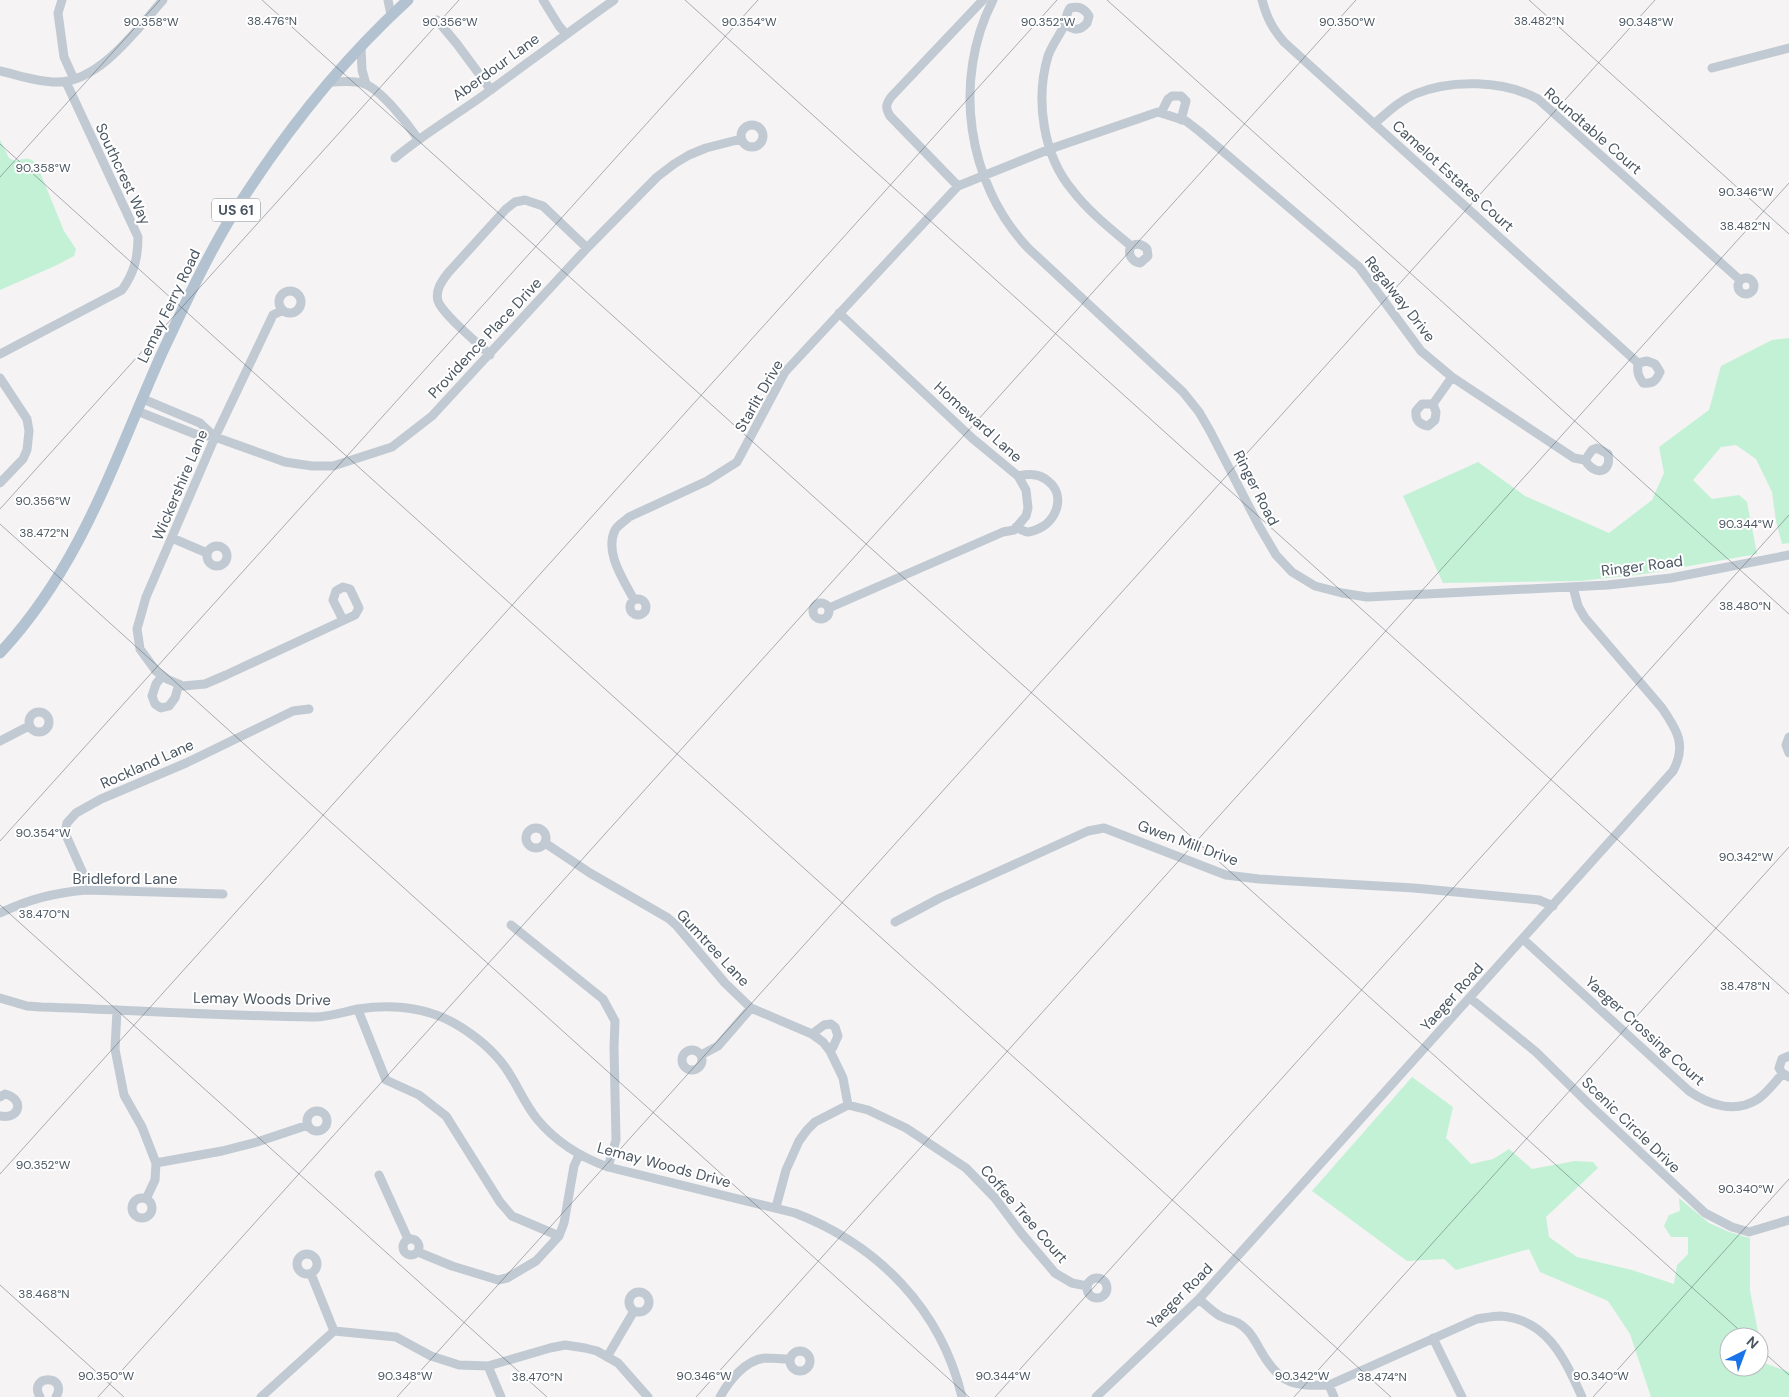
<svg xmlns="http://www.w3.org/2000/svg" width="1789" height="1397" viewBox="0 0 1789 1397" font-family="'DM Sans',sans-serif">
  <rect width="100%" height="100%" fill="#f5f3f3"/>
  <path fill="#c3f1d5" d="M0,140l9,18 6,3c9,-2 15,-5 22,4l27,66 12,18 -2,7 -19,10 -55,24z
    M1789,338v205l-7,1 -6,-23 -4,-29 -16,-33 -20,-14 -15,2 -28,33 19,19 27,-4 8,7 10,52 -113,20 -64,7 -137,2 -40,-87 75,-34 47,34 84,37 43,-33 12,-27 -5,-26 50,-37 12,-44 51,-26z
    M1412,1077l41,30 -7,31 25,26 22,-5 16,-10 23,20 43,-8 18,1 5,6 -52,49 3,20 28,20 55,13 42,14 3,-19 11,-11v-17h-17l-7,-11 5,-11 11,-4 -1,-13 30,25 20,9 21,6v53l9,46h-30v30h30v-29l5,25 25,9v25h-138l-21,-63 -22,-33 -68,-29 -11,-23 -73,21 -12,-11 -37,2 -95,-70z"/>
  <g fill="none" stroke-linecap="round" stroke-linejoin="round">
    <path stroke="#c1cad2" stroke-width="9" d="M62,0l-4,13 6,44 10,22
      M388,0l3,15
      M543,0l16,26 7,8
      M993,0c-41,80 -26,183 35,248l155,144 16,20 11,19 49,95 17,29 16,17 23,14 27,7 25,4 241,-12 63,-7 118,-23
      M1262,0c5,18 10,28 22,42l354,321
      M437,20l20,24 34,46
      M1065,24c9,7 15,7 22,-1l2,-7c-5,-8 -10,-10 -19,-8 -5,7 -3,12 -6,18 -5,10 -12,19 -16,30 -13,44 -5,100 25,135 16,21 38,38 58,55 -4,8 1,16 9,17l8,-7 -1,-7c-5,-5 -9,-6 -16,-3
      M361,47l1,23 4,14
      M1712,68l77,-20
      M0,71c18,4 37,11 56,11 43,1 81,-53 107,-82
      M330,82c11,0 25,-2 35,2 17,7 43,40 53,55
      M1161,113l7,-14 4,-3h9l5,5 -5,19
      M1374,124c13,-11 25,-23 41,-30 36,-15 89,-14 123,5l202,181
      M741 136a11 11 0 1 1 22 0a11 11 0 1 1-22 0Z
      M395,158c31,-26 65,-45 97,-69 41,-30 81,-60 122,-89
      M958,186l-68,-70c-5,-8 -4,-12 1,-19l92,-97
      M1738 286a8 8 0 1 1 16 0a8 8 0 1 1-16 0Z
      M279 302a11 11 0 1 1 22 0a11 11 0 1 1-22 0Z
      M283,310l-10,5 -58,122 -69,160 -9,32 3,20 16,22 11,8 16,7 22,-2 21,-9 129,-60 4,-7 -9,-19 -7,-2 -7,4 -3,9 10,20
      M0,354l122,-64c12,-17 16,-32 16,-53l-72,-155
      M490,355c-11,-11 -48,-41 -52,-54 -3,-11 4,-20 10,-28l58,-64 9,-7 10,-2 18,6 44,42
      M1647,361l8,3 5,8c-4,9 -7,12 -17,11 -5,-7 -6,-11 -5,-20z
      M0,378l27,41 2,12 -2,19 -4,9 -23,24
      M143,399l57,24 15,14
      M1433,404l3,8 -1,8 -7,6c-9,-2 -13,-6 -12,-15l6,-7h11l19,-27
      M137,411l58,23 20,3 70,25 27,4h21l59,-19 40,-31 155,-168 70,-71 17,-13 15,-9 17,-7 35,-9
      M1016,527c3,2 8,4 11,5 3,0 8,-2 11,-3 19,-8 28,-34 10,-48 -9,-8 -20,-7 -30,-5
      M172,538l35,15
      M207 556a10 10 0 1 1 20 0a10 10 0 1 1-20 0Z
      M630 607a8 8 0 1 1 16 0a8 8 0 1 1-16 0Z
      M634,600c-10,-20 -30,-47 -19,-70 3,-5 10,-9 14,-13l78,-36 30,-19 48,-90 173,-186 92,-37 108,-37 28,9 13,10 160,136 62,84 31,26 122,81 11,2c10,17 27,13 23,-6l-11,-6 -5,2 -7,10
      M813 611a8 8 0 1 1 16 0a8 8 0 1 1-16 0Z
      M829,608l174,-76 11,-2 12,-14 2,-8 -2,-18 -8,-14 -46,-38 -133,-125
      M162,676l-6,8 -4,12 3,8 6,4 8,-2 6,-8 4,-14
      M29 722a10 10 0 1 1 20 0a10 10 0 1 1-20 0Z
      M1789,737l-3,8 3,8
      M0,741l29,-15
      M526 838a10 10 0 1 1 20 0a10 10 0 1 1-20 0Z
      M545,843l45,30 78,45 9,8 48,57 26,25 61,26 11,8 7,9 13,27 5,27
      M86,890v-10l-21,-47 2,-10 9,-10 25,-14 85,-36 107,-52 16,-2
      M0,913c30,-14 53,-20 86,-23l137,4
      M895,922l45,-24 148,-67 16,-3 122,47 33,4 155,9 125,12 14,6
      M511,925l92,74 12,22 -1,26 2,93 -8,27
      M1523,939l166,152c20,14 46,23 69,8 9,-6 17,-17 24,-25
      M0,998l27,8 14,1c91,3 182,9 273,10 15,0 30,-5 44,-8 33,-5 67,-2 96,14 19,11 38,26 51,44 12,17 19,36 32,52 19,23 43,38 71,48l187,46c83,32 146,96 167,184
      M1470,998l66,54 55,54 114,107 27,14 17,5 40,-12
      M117,1010l-2,39 9,46 18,32 14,36 -1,17 -9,19
      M358,1010l28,70 33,15 27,21 54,86 12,14 47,20
      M812,1034l12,-9 7,-1 4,3 3,9 -5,11 -3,4
      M682 1060a10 10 0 1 1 20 0a10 10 0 1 1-20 0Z
      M701,1055l17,-9 33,-38
      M1789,1056l-7,3 -3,9 3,5 7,4
      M0,1097l5,-3c20,5 15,26 -5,22
      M307 1121a10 10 0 1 1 20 0a10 10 0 1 1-20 0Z
      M156,1163l66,-12 35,-9 51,-17
      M379,1175l29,64
      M132 1208a10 10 0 1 1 20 0a10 10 0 1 1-20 0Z
      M776,1207l10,-37 13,-29 8,-11 8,-8 33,-17 20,5 38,18 60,40 29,30 27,36 33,39 17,10 15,3
      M403 1247a8 8 0 1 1 16 0a8 8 0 1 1-16 0Z
      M418,1252l34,14 46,14 9,-2 29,-17 23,-25 5,-13 10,-57 5,-11
      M297 1264a10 10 0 1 1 20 0a10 10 0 1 1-20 0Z
      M311,1274l23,57
      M1087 1288a10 10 0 1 1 20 0a10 10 0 1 1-20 0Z
      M629 1302a10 10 0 1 1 20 0a10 10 0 1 1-20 0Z
      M1199,1299c7,6 14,13 21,17 12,6 16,3 27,14 7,7 10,15 15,23 19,32 32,33 67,32l148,-66c7,-1 16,-3 23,-3 48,3 65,44 82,81
      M1433,1338l29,59
      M790 1361a10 10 0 1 1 20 0a10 10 0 1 1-20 0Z
      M607,1357l27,-46
      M488,1366l13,31
      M1329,1385l5,12
      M40,1397c-13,-23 29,-23 16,0
      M261,1397l73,-66 62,6 35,19 28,9 29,1 62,-18 15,-3 20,3 12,3 21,12 30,34
      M720,1397c9,-16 25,-37 45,-39 8,0 16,1 24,1
      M1096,1397l103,-98 474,-528c14,-26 4,-41 -11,-63l-77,-90 -7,-12 -5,-19"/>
    <path stroke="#b3c2d1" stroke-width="11" d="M0,653c82,-88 114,-193 162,-300 22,-47 44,-95 71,-139 49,-78 107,-152 175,-214"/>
  </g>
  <path fill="none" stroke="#4a5661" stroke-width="1" stroke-opacity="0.45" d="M262,0l1485,1337M685,0l1104,994M1107,0l682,614M1529,0l260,234M0,144l1391,1253M0,177l160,-177M0,509l459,-509M0,524l969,873M0,841l758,-841M0,905l547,492M0,1174l1057,-1174M0,1285l124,112M1759,1348l30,27M98,1397l1258,-1397M397,1397l1258,-1397M696,1397l1093,-1214M995,1397l794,-882M1294,1397l495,-550M1593,1397l196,-218"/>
  <g text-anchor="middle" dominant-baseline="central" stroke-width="4" stroke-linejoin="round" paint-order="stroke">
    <rect fill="#fff" stroke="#808990" stroke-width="1" x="212" y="198.5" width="48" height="23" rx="4"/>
    <g font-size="14" font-weight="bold" fill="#4a5661">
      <text x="236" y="210">US 61</text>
    </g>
    <g font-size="15" fill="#4a5661" stroke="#fff">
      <text transform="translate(496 67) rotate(-36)">Aberdour Lane</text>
      <text transform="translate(1593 131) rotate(41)">Roundtable Court</text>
      <text transform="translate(123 174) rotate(65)">Southcrest Way</text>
      <text transform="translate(1453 176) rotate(42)">Camelot Estates Court</text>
      <text transform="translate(1400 299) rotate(52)">Regalway Drive</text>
      <text transform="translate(169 306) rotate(-64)">Lemay Ferry Road</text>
      <text transform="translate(485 338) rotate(-47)">Providence Place Drive</text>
      <text transform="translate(759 396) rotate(-60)">Starlit Drive</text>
      <text transform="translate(978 422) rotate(42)">Homeward Lane</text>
      <text transform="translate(180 485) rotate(-67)">Wickershire Lane</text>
      <text transform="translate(1256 488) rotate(63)">Ringer Road</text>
      <text transform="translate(1642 566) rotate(-7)">Ringer Road</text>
      <text transform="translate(147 764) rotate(-24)">Rockland Lane</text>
      <text transform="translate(1188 843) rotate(20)">Gwen Mill Drive</text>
      <text x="125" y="879">Bridleford Lane</text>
      <text transform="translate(713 948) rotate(47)">Gumtree Lane</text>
      <text transform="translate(1452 997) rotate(-48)">Yaeger Road</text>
      <text transform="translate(262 999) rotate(1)">Lemay Woods Drive</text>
      <text transform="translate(1645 1031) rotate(42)">Yaeger Crossing Court</text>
      <text transform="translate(1631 1125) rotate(44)">Scenic Circle Drive</text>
      <text transform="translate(664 1165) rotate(15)">Lemay Woods Drive</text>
      <text transform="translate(1024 1214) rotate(49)">Coffee Tree Court</text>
      <text transform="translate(1180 1296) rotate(-45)">Yaeger Road</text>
    </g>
  </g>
  <g font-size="12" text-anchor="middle" fill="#4a5661" stroke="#fff" stroke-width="4" stroke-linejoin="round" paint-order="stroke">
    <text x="1539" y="25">38.482°N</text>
    <text x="272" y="25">38.476°N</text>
    <text x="151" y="26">90.358°W</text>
    <text x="450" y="26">90.356°W</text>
    <text x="749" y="26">90.354°W</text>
    <text x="1048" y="26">90.352°W</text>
    <text x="1646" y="26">90.348°W</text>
    <text x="1347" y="26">90.350°W</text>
    <text x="43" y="172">90.358°W</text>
    <text x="1746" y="196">90.346°W</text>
    <text x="1745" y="230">38.482°N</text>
    <text x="43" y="505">90.356°W</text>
    <text x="1746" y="528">90.344°W</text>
    <text x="44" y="537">38.472°N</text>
    <text x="1745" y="610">38.480°N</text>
    <text x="43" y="837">90.354°W</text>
    <text x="1746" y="861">90.342°W</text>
    <text x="44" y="918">38.470°N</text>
    <text x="1745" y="990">38.478°N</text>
    <text x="43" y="1169">90.352°W</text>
    <text x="1746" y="1193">90.340°W</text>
    <text x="44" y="1298">38.468°N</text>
    <text x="106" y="1380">90.350°W</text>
    <text x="405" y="1380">90.348°W</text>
    <text x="704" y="1380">90.346°W</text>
    <text x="1003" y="1380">90.344°W</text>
    <text x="1302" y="1380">90.342°W</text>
    <text x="1601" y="1380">90.340°W</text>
    <text x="537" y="1381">38.470°N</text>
    <text x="1382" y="1381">38.474°N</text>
  </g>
  <g transform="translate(1744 1352) rotate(42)"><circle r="24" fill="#ffffff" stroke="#b7bbc0"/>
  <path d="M0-4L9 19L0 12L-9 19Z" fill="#1a73e8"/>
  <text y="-8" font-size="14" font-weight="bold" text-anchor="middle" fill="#4a5661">N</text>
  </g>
</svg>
